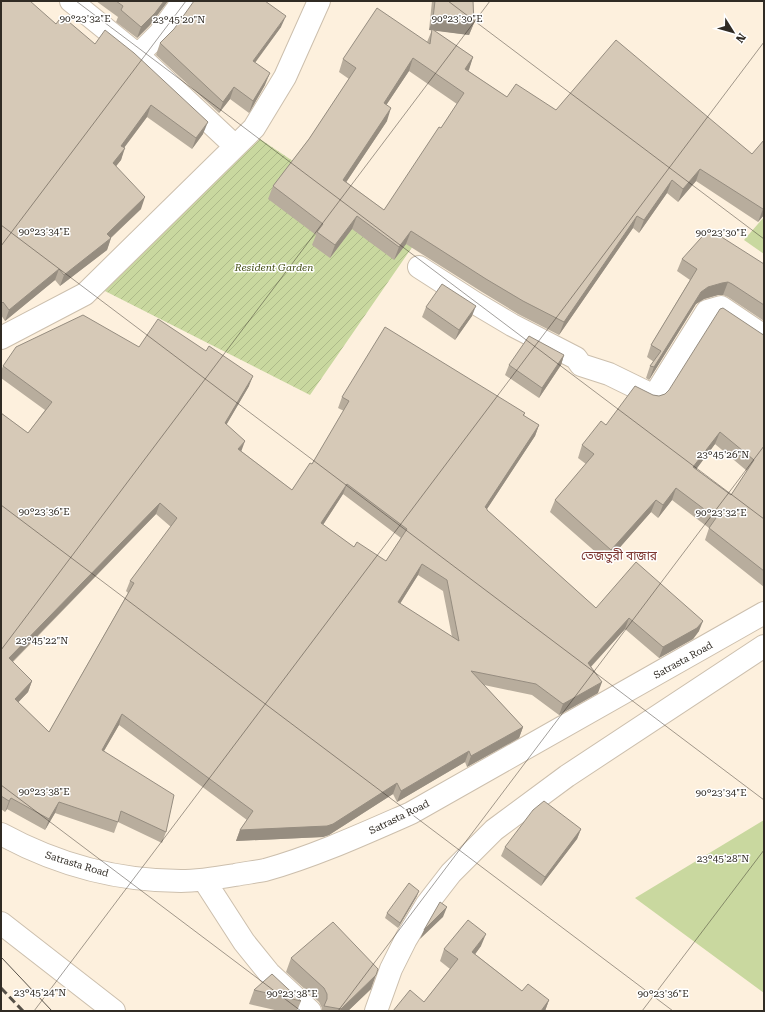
<svg xmlns="http://www.w3.org/2000/svg" width="765" height="1012" viewBox="0 0 765 1012" font-family="'Roboto Serif','Noto Sans Bengali',serif">
  <defs>
    <pattern id="garden-furrows" width="10" height="10" patternUnits="userSpaceOnUse"><rect width="10" height="10" fill="#c9d89f"/><path d="M-1 1l2-2M0 10L10 0M9 11l2-2" fill="none" stroke="#adba89"/></pattern>
  </defs>
  <rect width="100%" height="100%" fill="#fdf0dd"/>
  <path fill="#c9d89f" d="M764,217v37l-20,-14z
    M764,820v173l-129,-95z"/>
  <path fill="url(#garden-furrows)" d="M260,139l155,104 -105,152 -211,-107 73,-64z"/>
  <g fill="none" stroke-linecap="round" stroke-linejoin="round">
    <g stroke="#ccbfad" stroke-width="24">
      <path id="minor" d="M71,1l67,54 96,90
        M138,55l22,-22 23,-32
        M419,267l56,36 37,22 64,33 5,7 28,9 45,22 53,-85 14,-4 43,29
        M1,338l84,-44 169,-166 31,-51 34,-76
        M1,834c55,30 117,47 180,47 18,0 36,-3 54,-6 10,-2 20,-3 30,-5 50,-14 98,-36 146,-57l353,-200
        M204,880l40,62 25,31 41,38"/>
    </g>
    <g stroke="#ccbfad" stroke-width="24">
      <path id="highway" d="M1,923l113,88
        M376,1011l15,-42 15,-30 21,-35 24,-31 43,-43 73,-54 197,-130"/>
    </g>
    <use href="#minor" stroke="#fff" stroke-width="22"/>
    <use href="#highway" stroke="#fff" stroke-width="22"/>
    <path stroke="#575148" stroke-width="1" d="M1,957l51,54"/>
    <path stroke="#575148" stroke-width="3" stroke-dasharray="8 4" stroke-linecap="butt" d="M1,988l22,23"/>
  </g>
  <path fill="#b8ad9d" fill-rule="evenodd" d="M1,1l55,23 39,20 108,90 -11,15 -45,-32 -23,31 -3,12 -5,6 25,43 -30,29 -4,12 -47,36 -5,-6 -50,41 -4,-6z
    M96,1h72l-18,24 -13,13 -21,-16 2,-5z
    M432,1h41l1,22 -5,12 -36,-5 40,27 -5,14 39,26 49,13 196,44 12,61 -6,7 -62,-41 -18,21 -11,-9 -28,40 -6,-5 -74,107 -41,-21 -36,-22 -76,-48 -12,16 -42,-31 -22,29 -18,-13 4,-10 -48,-36 5,-13 36,-47 40,-60 -10,-7 4,-13 84,-17 5,-12h-3zM409,71l48,33 -16,24 -57,82 -38,-28 41,-61 -1,-16z
    M281,27l-26,36 10,22 -16,28 -19,-14 -11,14 -63,-58 4,-12 14,-14z
    M682,259l82,5v57l-36,-24 -5,-2h-5l-14,4 -8,5 -47,76 -3,-2 4,-12 4,-4 -7,-5 4,-12 39,-65 -13,-9z
    M426,307l46,9 -17,24 -33,-23z
    M762,334l2,1v252l-59,-47 4,-12 -37,-28 -14,18 -7,-6 -44,50 -57,-50 5,-12 31,-36 -8,-6 4,-13 24,-20 47,-30 6,1 6,-2zM715,444l32,27 -16,24 -35,-26z
    M139,347l110,39 -23,39 15,26 51,39 20,-26 32,-53 -6,-3 4,-11 183,16 -1,3 15,9 -4,11 -48,73v1l109,98 103,23 -6,8 -34,19 -34,-29 -34,38 7,26 -39,22 -27,-20 -48,-10 39,42 -4,11 -52,29 -2,-5 -68,40 -4,-8 -64,41 -6,2 -87,4 4,-11 7,-10 -128,-95 -15,26 62,81 -4,11 -44,-21 -4,11 -59,-20 -10,17 -38,-21 -2,3 -4,-3v-396l27,20 17,-23 -44,-32v-7l2,-5zM343,494l58,44 -15,23 -32,-14 -31,-22zM156,514l15,13 -41,54 -4,10 2,2 -79,139 -31,-30 10,-10 4,-11 -19,-19zM418,575l25,16 9,46 -52,-33z
    M564,355l-3,10 -22,33 -34,-23 4,-10z
    M581,829l-4,10 -36,47 -40,-30 4,-9z
    M417,896l-19,32 -13,-10 2,-5z
    M481,946l-6,8 47,37 27,9 -4,11h-152l31,-9 26,-33 -10,-8 4,-12z
    M291,958l80,31 -23,22h-26v-3l-3,-6 -33,-30z
    M254,990l47,11 -4,10h-18l-30,-7z"/>
  <path fill="#968d80" d="M164,1h4l-18,24 -13,13 4,-11z
    M286,16l-5,11 -33,45 5,-11z
    M433,18l41,5 -5,12 -40,-5z
    M473,57l-4,13 -9,12 5,-13z
    M413,58l-4,13 -30,45 5,-13z
    M270,73l-5,12 -16,28 4,-12z
    M234,87l-4,12 -11,14 4,-11z
    M151,105l-4,12 -30,40 4,-11z
    M391,108l-4,13 -48,72 4,-13z
    M208,122l-5,12 -11,15 4,-11z
    M125,148l-4,12 -12,15 4,-12z
    M700,169l-4,12 -18,21 5,-13z
    M672,180l-5,13 -28,40 5,-13z
    M145,197l-4,12 -37,35 7,-6 -4,12 -47,36 4,-11z
    M764,208v7l-6,7 5,-13z
    M357,216l-5,13 -22,29 5,-13z
    M637,216l-4,12 -74,107 5,-13z
    M411,231l-5,13 -12,16 5,-13z
    M59,269l-4,11 -50,41 4,-11z
    M728,282l-5,13h-5l-14,4 -8,5 -47,76 5,-13 47,-75 7,-5 14,-4z
    M476,306l-4,10 -17,24 4,-10z
    M564,355l-3,10 -22,33 3,-10z
    M253,376l-4,10 -28,48 4,-11z
    M539,425l-4,11 -54,82 4,-11z
    M720,432l-5,12 -26,35 4,-12z
    M245,441l-4,11 -3,-3z
    M347,484l-4,10 -26,40 4,-11z
    M676,488l-4,12 -14,18 5,-13z
    M656,500l-5,12 -44,50 4,-12z
    M160,503l-4,11 -151,155 4,-11z
    M422,564l-4,11 -24,38 4,-11z
    M629,618l-4,11 -41,45 4,-11z
    M703,621l-4,10 -6,8 -34,19 4,-11z
    M32,681l-4,11 -17,18 4,-11z
    M602,682l-4,11 -39,22 4,-11z
    M122,714l-3,11 -21,36 4,-11z
    M523,727l-4,11 -52,29 4,-11z
    M469,751l-4,11 -68,40 4,-11z
    M397,783l-4,11 -64,41 -6,2 -87,4 4,-11z
    M11,798l-4,11 -2,3 4,-11z
    M59,802l-4,11 -10,17 4,-11z
    M581,829l-4,10 -36,47 4,-9z
    M419,891l-2,5 -19,32 2,-5z
    M447,907l-4,10 -23,22 4,-9z
    M486,934l-5,12 -13,18 4,-12z
    M376,975l-5,14 -23,22h-8l1,-2z
    M549,1000l-4,11h-4z"/>
  <path fill="#d6c9b7" stroke="#968d80" fill-rule="evenodd" d="M1,1h29l26,23 6,-8 33,28 10,-14 29,23 74,69 -12,16 -45,-33 -30,41 4,2 -12,15 32,34 -38,37 4,4 -47,37 -5,-6 -50,41 -6,-8 -2,2z
    M116,1h48l-9,12 -14,14 -20,-17 2,-4z
    M194,1h71l21,15 -33,45 17,12 -17,28 -19,-14 -11,15 -63,-59 14,-14z
    M435,1h38l1,22 -41,-5z
    M377,8l53,36 2,-15 41,28 -8,12 42,28 9,-13 40,26 60,-70 136,114 12,-14v68l-1,1 -63,-40 -17,20 -11,-9 -28,40 -7,-4 -73,106 -41,-21 -37,-22 -75,-48 -12,16 -42,-31 -22,29 -18,-13 6,-8 -50,-38 36,-47 47,-71 -13,-9zM413,58l51,35 -23,35 -2,-1 -55,83 -41,-30 48,-72 -7,-5z
    M709,229l55,35v41l-32,-21 -4,-2 -6,1 -14,4 -7,5 -47,75 -4,-1 11,-15 -10,-6 46,-76 -15,-10z
    M442,284l34,22 -17,24 -33,-23z
    M723,308l39,26 2,1v236l-55,-43 7,-10 -40,-30 -13,17 -7,-5 -45,50 -56,-50 39,-46 -12,-9 19,-24 5,4 29,-39 18,9 6,1 6,-2 4,-4 51,-81zM720,432l34,28 -23,35 -38,-28z
    M83,315l56,32 19,-28 48,32 3,-5 44,30 -28,47 20,18 -7,8 54,41 18,-27 2,1 37,-63 -7,-4 43,-70 140,86 -2,2 16,10 -54,82 2,2v1l109,98 40,-46 67,59 -6,7 -34,19 -34,-29 -41,45 14,19 -39,22 -27,-20 -65,-13 52,56 -52,29 -2,-5 -68,40 -4,-8 -64,41 -6,2 -87,4 13,-19 -131,-97 -20,36 72,45 -8,37 -45,-21 -3,11 -59,-20 -10,17 -38,-21 -2,3 -8,-5v-383l27,20 24,-31 -49,-36 13,-19zM347,484l60,45 -21,32 -29,-19 -3,5 -33,-24zM160,503l17,15 -47,63 4,2 -85,149 -34,-33 17,-18 -23,-23zM422,564l25,16 12,61 -61,-39z
    M529,336l35,19 -22,33 -33,-23z
    M544,801l37,28 -36,48 -40,-30 28,-37z
    M409,883l10,8 -19,32 -13,-10z
    M440,902l7,5 -23,23z
    M468,920l18,14 -14,18 50,39 6,-7 21,16 -8,11h-148l17,-21 14,12 34,-43 -14,-10z
    M333,922l45,47 -2,6 -35,34 -17,-3 3,-7v-5l-3,-6 -33,-30z
    M272,974l29,27 -47,-11z"/>
  <path fill="none" stroke="#302b24" stroke-width="1" stroke-opacity="0.45" d="M76,1l688,518M448,1l316,238M1,225l763,575M1,246l185,-245M1,505l672,506M1,650l489,-649M1,785l300,226M34,1011l730,-969M338,1011l426,-565M642,1011l122,-161"/>
  <g text-anchor="middle" dominant-baseline="central" stroke-width="3" stroke-linejoin="round" paint-order="stroke">
    <g font-size="10" font-style="italic" fill="#434e15" stroke="#fff">
      <text x="274" y="267">Resident Garden</text>
    </g>
    <g font-size="10" fill="#302b24" stroke="#fff">
      <text transform="translate(683 660) rotate(-29)">Satrasta Road</text>
      <text transform="translate(399 817) rotate(-26)">Satrasta Road</text>
      <text transform="translate(77 864) rotate(17)">Satrasta Road</text>
    </g>
    <g font-size="12" fill="#7d3631" stroke="#fff">
      <text x="619" y="556">তেজতুরী বাজার</text>
    </g>
  </g>
  <g font-size="10" text-anchor="middle" fill="#302b24" stroke="#fff" stroke-width="3" stroke-linejoin="round" paint-order="stroke">
    <text x="85" y="22">90°23'32"E</text>
    <text x="457" y="22">90°23'30"E</text>
    <text x="179" y="23">23°45'20"N</text>
    <text x="44" y="235">90°23'34"E</text>
    <text x="721" y="236">90°23'30"E</text>
    <text x="723" y="458">23°45'26"N</text>
    <text x="44" y="515">90°23'36"E</text>
    <text x="721" y="516">90°23'32"E</text>
    <text x="42" y="644">23°45'22"N</text>
    <text x="44" y="795">90°23'38"E</text>
    <text x="721" y="796">90°23'34"E</text>
    <text x="723" y="862">23°45'28"N</text>
    <text x="40" y="996">23°45'24"N</text>
    <text x="292" y="997">90°23'38"E</text>
    <text x="663" y="997">90°23'36"E</text>
  </g>
  <rect width="765" height="1012" fill="none" stroke="#302b24" stroke-width="4"/>
  <g transform="translate(733 32) rotate(127)" stroke="#ffffff" stroke-width="3" paint-order="stroke">
  <path d="M0-3L7 15L0 10L-7 15Z" fill="#302b24"/>
  <text y="-6" font-size="11" font-weight="bold" text-anchor="middle" fill="#302b24">N</text>
  </g>
</svg>
